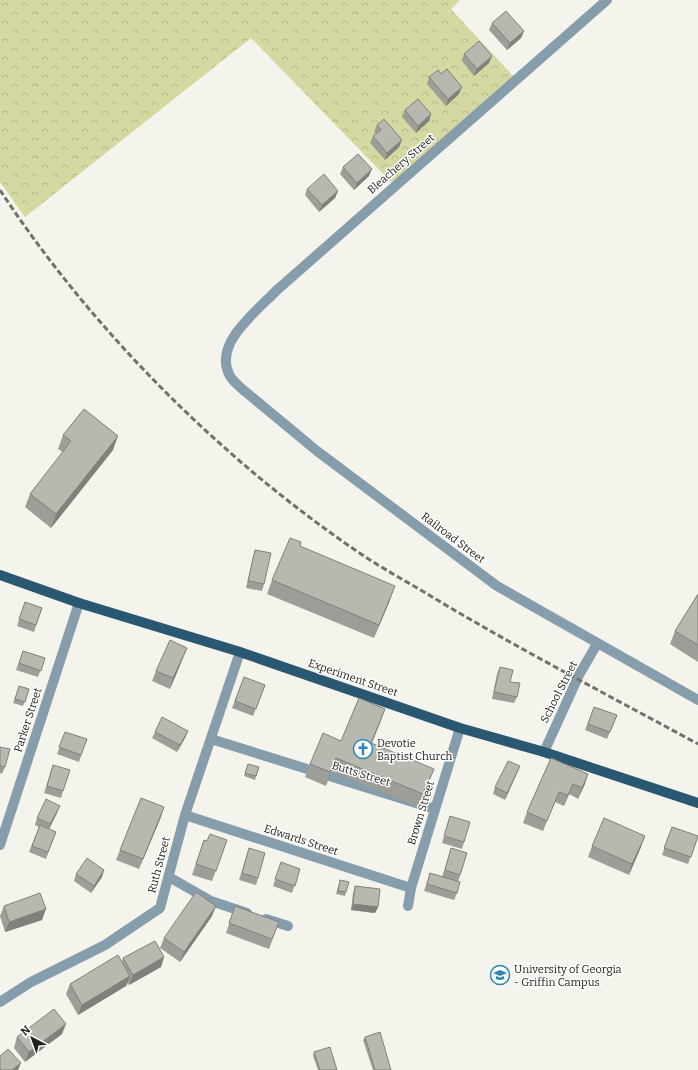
<svg xmlns="http://www.w3.org/2000/svg" width="698" height="1070" viewBox="0 0 698 1070" font-family="Bitter,serif">
  <defs>
    <pattern id="forest-crowns" width="20" height="18" patternUnits="userSpaceOnUse"><rect width="20" height="18" fill="#d5d8a0"/><path d="M2 6a3 3 0 1 1 6 0M12 15a3 3 0 1 1 6 0" fill="none" stroke="#b7b989"/></pattern>
  </defs>
  <rect width="100%" height="100%" fill="#f4f4ed"/>
  <path fill="url(#forest-crowns)" d="M0,0h460l-9,9 65,70 -121,107 -144,-148 -226,179 -25,-35z"/>
  <g fill="none" stroke-linecap="round" stroke-linejoin="round">
    <path stroke="#869eac" stroke-width="10" d="M607,0l-330,290c-20,21 -65,54 -47,86 3,5 7,8 11,12l76,63 180,135 201,114
      M211,739l224,70
      M544,752l35,-77 18,-31
      M185,815l226,73
      M0,845l79,-242
      M169,877l42,24 36,12
      M408,906l3,-18 49,-160
      M266,919l22,7
      M0,1002l31,-20 74,-37 55,-37 25,-93 55,-163"/>
    <path stroke="#295870" stroke-width="10" d="M0,575l79,28 158,48 223,77 84,24 154,51"/>
    <path stroke="#71716d" stroke-width="3" stroke-dasharray="6 3" stroke-linecap="butt" d="M0,190c92,140 220,268 358,362 22,15 44,27 66,40 89,54 182,102 274,152"/>
  </g>
  <path fill="#9e9e98" d="M492,23l32,8 -3,7 -14,12 -18,-20z
    M464,54l25,9 -15,13 -12,-15z
    M429,77l30,17 -13,12 -19,-22z
    M405,110l26,4 -2,7 -13,12 -14,-16z
    M377,125l25,15 -3,7 -14,13 -15,-17 3,-7 3,-2 -2,-2z
    M343,167l26,9 -15,14 -14,-16z
    M307,189l31,2 -3,7 -16,14 -14,-17z
    M63,435l50,15 -62,78 -26,-21 5,-13 33,-42 -5,-3z
    M300,547l90,53 -16,38 -107,-44 5,-14z
    M255,550l9,34 -2,7 -16,-3 7,-31z
    M698,594v68l-28,-18 5,-13z
    M25,602l17,6 -8,24 -17,-6z
    M187,648l-4,10 -13,31 -18,-8 4,-10z
    M23,651l22,7 -7,19 -22,-7z
    M500,667l10,15 7,15 -3,6 -22,-4 5,-25z
    M244,677l21,8 -12,31 -21,-8z
    M19,686l10,3 -6,17 -10,-3z
    M594,707l23,8 -10,24 -22,-9z
    M380,723l-8,20 57,39 -11,25 -87,-36 -5,15 -21,-9 5,-13 31,-23z
    M188,731l-3,7 -8,14 -25,-14 3,-6z
    M65,732l22,7 -8,23 -22,-8z
    M0,747l5,20 -3,7 -2,-1z
    M551,758l34,26 -7,15 -9,-5 -5,12 -9,-4 -12,29 -20,-8 4,-11z
    M248,764l11,3 -4,13 -11,-4z
    M53,765l10,26 -2,7 -17,-5z
    M520,766l-3,7 -12,27 -12,-6 2,-7z
    M57,813l-8,16 7,3 -10,27 -17,-7 10,-25 -4,-2 2,-7z
    M450,816l14,26 -2,7 -20,-6z
    M161,817l-22,52 -23,-9 4,-10z
    M672,827l26,9 -10,28 -26,-9z
    M204,840l3,1 20,-1 -15,41 -20,-6z
    M592,846l49,1 -12,28 -41,-18z
    M249,848l9,30 -2,7 -17,-5z
    M467,853l-9,29 -1,11 -3,7 -30,-9 6,-18 12,4 7,-22z
    M281,862l19,7 -8,24 -19,-7z
    M104,870l-2,7 -11,16 -17,-12 2,-7z
    M340,880l6,12 -1,4 -9,-2z
    M355,886l23,21 -3,6 -24,-3 2,-17z
    M4,906l38,14 -37,12 -5,-16z
    M216,906l-4,10 -32,46 -20,-14 4,-10z
    M235,906l44,16 -10,27 -43,-16z
    M164,957l-3,10 -32,18 -1,-2 -2,3 -48,29 -12,-21 4,-10 52,-22 1,-4z
    M62,1034l-37,28 -11,-14 3,-11z
    M365,1037l26,33h-18l-10,-30z
    M314,1052l23,18h-19l-5,-14z"/>
  <path fill="#81817c" d="M524,31l-3,7 -14,12 3,-7z
    M492,56l-3,7 -15,13 3,-7z
    M462,87l-3,7 -13,12 2,-7z
    M431,114l-2,7 -13,12 2,-7z
    M402,140l-3,7 -14,13 2,-7z
    M372,169l-3,7 -15,14 3,-7z
    M338,191l-3,7 -16,14 3,-7z
    M118,436l-5,14 -62,78 5,-14z
    M395,586l-5,14 -16,38 5,-13z
    M187,648l-4,10 -13,31 3,-11z
    M385,709l-5,14 -14,33 5,-13z
    M188,731l-3,7 -8,14 3,-7z
    M336,758l-5,13 -5,15 4,-14z
    M520,766l-3,7 -12,27 2,-7z
    M434,769l-5,13 -11,25 5,-13z
    M588,774l-3,10 -7,15 4,-11z
    M573,784l-4,10 -5,12 4,-11z
    M60,806l-3,7 -9,18 2,-7z
    M164,807l-3,10 -22,52 4,-10z
    M645,836l-4,11 -12,28 3,-11z
    M104,870l-2,7 -11,16 3,-7z
    M353,904l25,3 -3,6 -24,-3z
    M216,906l-4,10 -32,46 4,-10z
    M46,909l-4,11 -37,12 4,-10z
    M164,957l-3,10 -32,18 4,-10z
    M130,976l-4,10 -48,29 4,-10z
    M66,1024l-4,10 -37,28 4,-10z
    M21,1063l-3,7h-6z"/>
  <path fill="#b8b8b1" stroke="#81817c" d="M506,11l18,20 -14,12 -18,-20z
    M479,41l13,15 -15,13 -13,-15z
    M447,69l15,18 -14,12 -19,-22 9,-7 3,4z
    M418,99l13,15 -13,12 -13,-16z
    M384,119l18,21 -15,13 -14,-17 8,-6 -4,-5z
    M358,154l14,15 -15,14 -14,-16z
    M324,174l14,17 -16,14 -15,-16z
    M84,409l34,27 -62,78 -26,-20 41,-53 -8,-6z
    M290,538l11,4 -1,4 95,40 -16,39 -107,-45z
    M255,550l16,3 -7,31 -16,-3z
    M698,594v51l-23,-14z
    M25,602l17,6 -6,17 -17,-6z
    M170,640l17,8 -14,30 -17,-7z
    M23,651l22,7 -4,13 -22,-8z
    M500,667l13,3 -3,12 10,1 -3,14 -23,-5z
    M244,677l21,8 -9,24 -21,-8z
    M19,686l10,3 -4,13 -10,-3z
    M359,698l26,11 -14,34 63,26 -11,25 -87,-36 -6,14 -20,-8 13,-31 18,8z
    M594,707l23,8 -7,17 -22,-8z
    M162,717l26,14 -8,14 -25,-13z
    M65,732l22,7 -6,16 -22,-8z
    M0,747l10,2 -5,18 -5,-1z
    M551,758l37,16 -6,14 -9,-4 -5,11 -9,-3 -12,29 -20,-9z
    M508,761l12,5 -13,27 -12,-6z
    M248,764l11,3 -3,9 -11,-3z
    M53,765l17,5 -7,21 -16,-5z
    M141,798l23,9 -21,52 -23,-9z
    M46,799l14,7 -10,18 -13,-6z
    M450,816l20,6 -6,20 -20,-6z
    M604,818l41,18 -13,28 -40,-18z
    M40,825l16,7 -8,20 -16,-6z
    M672,827l26,9 -7,21 -27,-9z
    M210,834l17,6 -11,31 -20,-7 8,-24 3,1z
    M249,848l16,5 -7,25 -16,-5z
    M451,848l16,5 -7,22 -15,-5z
    M87,858l17,12 -10,16 -18,-12z
    M281,862l19,7 -5,17 -20,-7z
    M430,873l30,9 -3,11 -30,-9z
    M340,880l9,2 -3,10 -8,-1z
    M355,886l25,3 -2,18 -25,-3z
    M196,892l20,14 -32,46 -20,-14z
    M40,893l6,16 -37,13 -5,-16z
    M235,906l44,16 -7,17 -43,-16z
    M155,941l9,16 -31,18 -10,-17z
    M118,955l12,21 -48,29 -12,-21z
    M54,1009l12,15 -37,28 -12,-15z
    M380,1032l11,38h-16l-10,-33z
    M330,1047l7,23h-17l-6,-18z
    M8,1049l13,14 -9,7h-12v-14z"/>
  <defs>
    <g id="church-ring" transform="scale(1)"><circle r="9.5" fill="#fffffe" stroke="#2a88b4" stroke-width="1.5"/><path d="M-1.2-6h2.4v3.5h3.3v2.4h-3.3V6h-2.4V-.1h-3.3v-2.4h3.3Z" fill="#2a88b4"/></g>
    <g id="university-ring" transform="scale(1)"><circle r="9.5" fill="#fffffe" stroke="#2a88b4" stroke-width="1.5"/><path d="M0-5L7-2L0 1L-7-2ZM-4 1L0 2.5L4 1V4Q0 6-4 4Z" fill="#2a88b4"/></g>
  </defs>
  <g fill-rule="evenodd">
    <use href="#church-ring" x="363" y="749"/>
    <use href="#university-ring" x="500" y="975"/>
  </g>
  <g text-anchor="middle" dominant-baseline="central" stroke-width="3" stroke-linejoin="round" paint-order="stroke">
    <g font-size="11" fill="#21211e" stroke="#fffffe">
      <text transform="translate(401 164) rotate(-41)">Bleachery Street</text>
      <text transform="translate(453 538) rotate(37)">Railroad Street</text>
      <text transform="translate(353 678) rotate(19)">Experiment Street</text>
      <text transform="translate(559 692) rotate(-63)">School Street</text>
      <text transform="translate(28 720) rotate(-72)">Parker Street</text>
      <text transform="translate(361 774) rotate(17)">Butts Street</text>
      <text transform="translate(421 813) rotate(-73)">Brown Street</text>
      <text transform="translate(301 840) rotate(18)">Edwards Street</text>
      <text transform="translate(159 865) rotate(-75)">Ruth Street</text>
    </g>
    <g font-size="11" fill="#21211e" stroke="#fffffe" text-anchor="start">
      <text x="377" y="743">Devotie<tspan x="377" dy="13">Baptist Church</tspan></text>
      <text x="514" y="969">University of Georgia<tspan x="514" dy="13">- Griffin Campus</tspan></text>
    </g>
  </g>
  <g transform="translate(32 1038) rotate(319)" stroke="#fffffe" stroke-width="3" paint-order="stroke">
  <path d="M0-3L7 15L0 10L-7 15Z" fill="#21211e"/>
  <text y="-6" font-size="11" font-weight="bold" text-anchor="middle" fill="#21211e">N</text>
  </g>
</svg>
